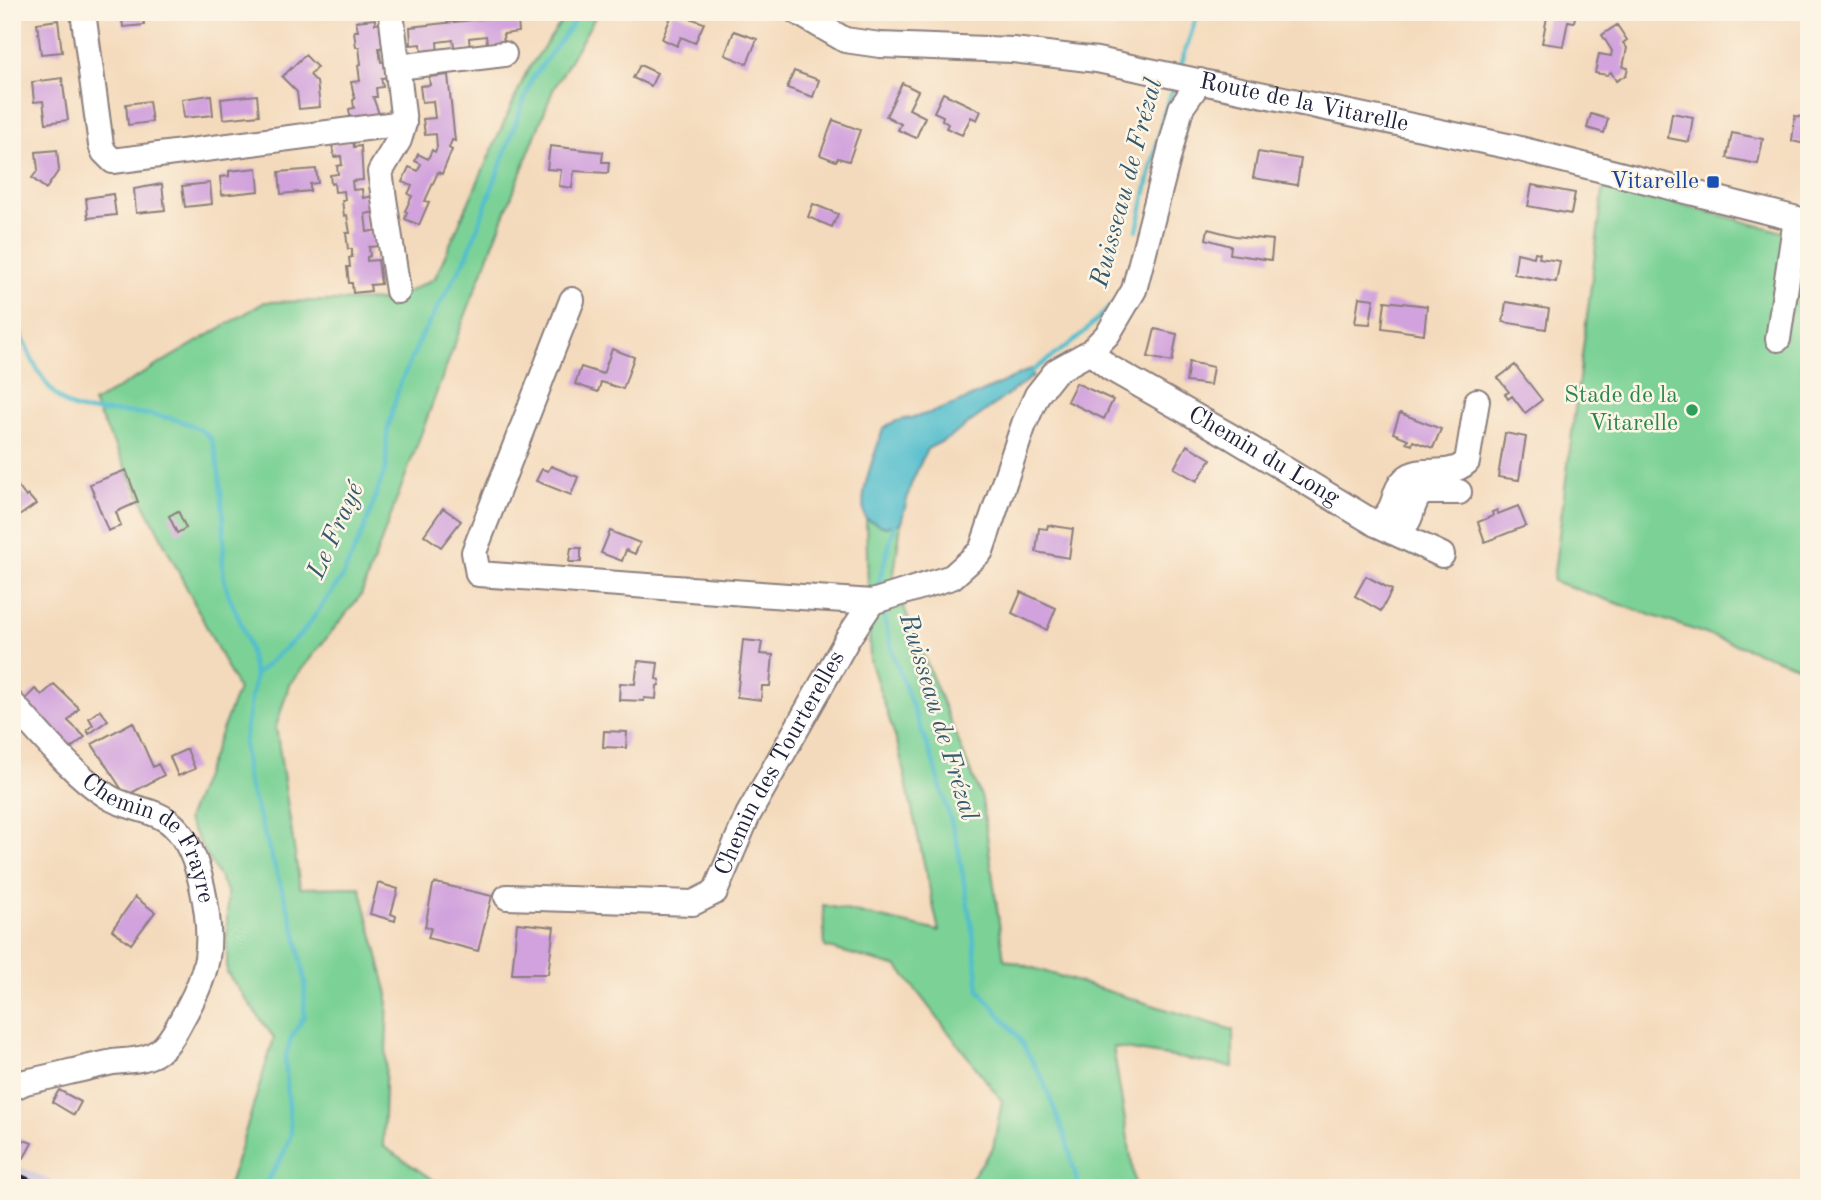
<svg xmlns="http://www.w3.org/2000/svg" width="1821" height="1200" viewBox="0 0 1821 1200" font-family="'Old Standard TT',serif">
  <rect width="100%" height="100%" fill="#fcf5e5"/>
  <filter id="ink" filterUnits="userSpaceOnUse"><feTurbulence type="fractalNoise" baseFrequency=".0143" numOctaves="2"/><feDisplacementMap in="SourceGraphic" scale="14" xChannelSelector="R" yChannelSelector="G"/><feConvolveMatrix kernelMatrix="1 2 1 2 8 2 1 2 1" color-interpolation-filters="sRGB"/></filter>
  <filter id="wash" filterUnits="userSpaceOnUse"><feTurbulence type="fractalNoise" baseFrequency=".00686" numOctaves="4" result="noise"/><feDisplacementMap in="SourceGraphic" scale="28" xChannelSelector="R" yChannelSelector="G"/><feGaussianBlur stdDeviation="1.57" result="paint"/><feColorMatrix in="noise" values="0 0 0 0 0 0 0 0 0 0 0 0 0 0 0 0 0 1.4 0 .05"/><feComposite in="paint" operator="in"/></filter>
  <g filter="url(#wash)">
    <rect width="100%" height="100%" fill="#f4dabc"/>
    <path fill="#cabfd6" d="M12,1163l56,25h-56z"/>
    <path fill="#7cd296" stroke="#4f7a68" stroke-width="2" d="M568,12h30l-45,78 -89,229 -103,276 -72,90 -13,42 24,161 60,-1 28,107 -5,152 62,42h-217l46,-150 -47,-65v-82l-40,-71 51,-131 -145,-286 172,-101 127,-2 43,-22 92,-207z
      M1604,184l205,55v431l-256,-89z
      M866,519l19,8 16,-4 -8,58 89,218 22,160 229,71v37l-120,-20 23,141h-172l29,-40 9,-47 -104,-134 -73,-20 -2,-42 116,26 -41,-185 -28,-86z"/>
    <path fill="#52becd" stroke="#3a7084" stroke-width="2" d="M1031,369l2,7 -84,62 -22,11 -16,35 -10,39 -16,4 -19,-8c-10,-23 10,-66 17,-90 9,-9 24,-10 36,-13 40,-11 75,-30 112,-47z"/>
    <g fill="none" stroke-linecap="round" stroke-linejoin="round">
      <path stroke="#52becd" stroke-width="4.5" d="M1180,68l18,-56
        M1137,230l27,-117 11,-30
        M12,311c12,30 24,66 48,88 15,14 31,12 49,13 27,0 83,4 101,26 10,14 14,85 14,105 0,8 -2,17 -1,26 1,22 13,40 20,60 6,14 8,31 12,46
        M1028,374l50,-36 35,-34
        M879,590l-1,-5 18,-65
        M882,609l12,48 39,104 24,81 16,92 6,56 38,45 25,43 24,61 13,49
        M263,1188l20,-33 8,-21 -6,-75 6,-21 13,-21 1,-35 -9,-48 -49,-155 -3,-37 11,-67 48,-43 39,-54 22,-49 22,-62 1,-35 12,-46 23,-51 45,-79 65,-177 49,-67"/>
    </g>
    <g id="blocks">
      <path fill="#d1a2dd" d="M121,12h22l1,13 -21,2z
        M508,12h18l1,8 -9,2 1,10 -16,2 1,12 -16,2 -2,-12 -17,2 1,11 -15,2 -2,-11 -16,2 1,11 -16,2 -1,-11 -10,1 -1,-18 99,-11z
        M673,12l31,11 -9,20 -14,-6 -4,9 -15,-7z
        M1548,12h28l-2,10 -6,-1 -5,25 -21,-3z
        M375,19v5l11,-1 3,24 -10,1 2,14 10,-1 1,16 -11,1 2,9 -7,1 1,9h-4l6,17 -18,2v5l-10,1 -2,-13 5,-1 -1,-8 2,-1 -4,-17 9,-1 -2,-16 3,-1 -2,-17h-3l-2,-16h4l-2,-10z
        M58,20l4,32 -21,2 -4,-31z
        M1617,25l10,15 -4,3 4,5 -4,19 5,1 -2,7 -10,6 -5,-9 -4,3 -12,-2 4,-19 12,2 1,-5 -10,-16z
        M734,31l23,8 -10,25 -22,-9z
        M305,55l12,12 -7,8 7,7 3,25 -21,2 -2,-17 -15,-15z
        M640,65l17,8 -6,13 -18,-8z
        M794,71l25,9 -6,17 -26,-9z
        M448,75l7,66 -3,-1 -3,8 3,2 -10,24 -4,-2 -13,29 4,1 -10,23 -14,-6 2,-7 -2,-1 7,-15 -4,-2 4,-8 -10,-4 7,-15 9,4 3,-7 -6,-3 3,-7 10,5 4,-9 3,2 2,-5 -1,-13 -11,1 -2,-16 12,-1 -2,-17 -11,1 -2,-16 10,-1 -1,-8z
        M62,78l6,42 -22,3 -3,-22 -9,1 -2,-20z
        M902,83l16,8 -9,18 16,8 -9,21 -18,-8 3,-6 -15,-8z
        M943,93l38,18 -4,9 -6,-3 -9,18 -16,-7 2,-4 -6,-4 1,-4 -9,-4z
        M211,95l2,20 -29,3 -2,-19z
        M257,95l2,20 -36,4 -2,-20z
        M149,101l3,21 -24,3 -2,-21z
        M1672,113l21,4 -4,25 -21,-4z
        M1591,114l17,5 -4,14 -17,-5z
        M1795,116l14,2v27l-17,-4z
        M833,120l27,10 -11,31 -11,-3 -2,3 -16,-6z
        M1732,133l31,6 -5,25 -31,-6z
        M353,141l1,6 7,-1 2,34 -11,1 1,9 9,-1 1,9 11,-2 2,16 -11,2 2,18 11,-2 2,16 -11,1 1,9 -3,1v4l11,-1 3,24 -11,1 1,6 -18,2 -1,-10h-3l-2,-16h3l-1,-9 3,-1v-8h-4l-2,-16h4l-3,-18 -3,1 -2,-16h3l-1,-9 -9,1 -1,-9 -3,1 -1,-9 8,-1 -1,-8 5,-1 -1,-9 -7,1 -2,-13z
        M550,146l53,6 -1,10h7l-1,11 -34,-2 -2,17 -13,-2 2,-16 -14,-1z
        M57,150l2,20 -13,19 -14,-11 6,-8 -2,-18z
        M1258,152l43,7 -4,26 -44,-7z
        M257,168l2,23 -37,4 -2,-18 9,-1v-5z
        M316,169l2,14 -8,1v7l-29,3 -2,-22z
        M210,183l2,21 -27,3 -3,-21z
        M162,184l3,26 -29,3 -2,-24z
        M1532,185l43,8 -4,21 -43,-8z
        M113,194l3,21 -28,3 -2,-20z
        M813,204l25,10 -6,13 -24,-10z
        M1208,229l27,7 38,4 -2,20 -41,-6 1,-8 -25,-7z
        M1535,252l5,1 -1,5 21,3 -4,21 -42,-8 3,-21 17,4z
        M1359,297l15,2 -4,25 -15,-1z
        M1385,301l42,5 -3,28 -42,-6z
        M1506,302l43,7 -3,20 -43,-7z
        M1155,329l22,5 -5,28 -24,-5z
        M612,349l22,8 -11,32 -22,-7 -3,10 -23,-8 6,-17 22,7z
        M1189,362l24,5 -3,18 -24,-3z
        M1515,365l27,35 -17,13 -13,-17 -4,3 -3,-5 4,-2 -11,-14z
        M1076,383l37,17 -9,19 -37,-18z
        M1400,413l41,16 -8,19 -20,-7 -1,4 -6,-2 2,-4 -15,-6z
        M1505,433l21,4 -7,43 -21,-3z
        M1187,445l24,14 -14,22 -23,-13z
        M551,466l27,11 -7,18 -35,-14 6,-12 6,2z
        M126,470l12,32 -22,10 5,14 -13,5 -18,-47z
        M12,478l14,19 2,-2 8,9 -24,17z
        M1518,506l8,20 -41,16 -7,-20 15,-6 -1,-4 5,-2 1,4z
        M443,508l18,13 -20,26 -17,-12z
        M178,511l8,17 -9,5 -8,-17z
        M1048,525l25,4 -4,29 -33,-6 3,-24 8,1z
        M610,531l30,12 -5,11 -9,-4 -4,11 -21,-8z
        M571,548h10v14h-12z
        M1366,576l26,14 -11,21 -26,-15z
        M1021,592l35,16 -9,22 -35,-17z
        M743,640l19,2 -2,12 13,1 -3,31h-8l-1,14 -24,-3z
        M638,661l20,2 -2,16 4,1 -1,5 -2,1 -1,13 -12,-1v3l-25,-1 1,-17 15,1z
        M54,684l25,24 -11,13 17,16 -15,12 -48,-46 13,-14 7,6z
        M100,710l8,10 -19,14 -2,-4 6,-5 -4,-7z
        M133,722l20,45 5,-3 6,11 -38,21 -34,-52z
        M604,731l23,1 -1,16 -23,-1z
        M187,749l8,20 -17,7 -8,-19z
        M378,883l20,6 -7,25 5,2 -1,5 -25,-7z
        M436,883l56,13 -14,55 -50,-13 3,-10 -6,-1 8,-42z
        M135,897l20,15 -24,32 -19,-14z
        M517,923l37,4 -6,47h-36z
        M59,1090l22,12 -7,13 -22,-13z
        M12,1135l20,8 -8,15 -12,-6z"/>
    </g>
  </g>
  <g filter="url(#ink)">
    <use href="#blocks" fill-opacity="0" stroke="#8b7e7c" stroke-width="2"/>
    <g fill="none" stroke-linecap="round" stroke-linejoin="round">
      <g stroke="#8b7e7c" stroke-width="28">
        <g id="minor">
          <path d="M83,12l18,133 3,7 9,9 291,-38"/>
          <path d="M391,12l13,111 -5,17 -19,32 18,119"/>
          <path id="s1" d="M797,12l48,28 35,5 133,5 84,10 415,87 297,75"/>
          <path d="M398,67l106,-13"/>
          <path d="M572,300l-98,252 4,22 394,28 80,-25 29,-26 43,-127 13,-29 19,-24 34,-19 18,-18 26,-44 47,-182 19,-27"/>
          <path d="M1778,339l18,-120"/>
          <path id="s2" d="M1090,352l20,16 120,68 146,88 66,31"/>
          <path d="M1376,524c24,-17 14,-31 29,-45 17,-15 41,1 62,-17l10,-61"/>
          <path d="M1393,532c25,-10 13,-24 29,-40h37"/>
          <path id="s3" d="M12,703c27,30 62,72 95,93 21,14 49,12 67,30 27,26 38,96 33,132 -4,23 -15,43 -26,63 -6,11 -12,23 -22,30 -13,10 -30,9 -46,11 -29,6 -59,14 -88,20l-13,6"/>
          <path id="s4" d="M507,897l186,6 22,-11 33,-77 100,-177 24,-36"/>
        </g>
      </g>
      <use href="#minor" stroke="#fff" stroke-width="24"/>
      <path stroke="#22223b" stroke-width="4.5" d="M12,1172l35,16"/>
    </g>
  </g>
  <rect fill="#1a4fb4" stroke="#fcf5e5" stroke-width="2.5" x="1706" y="175" width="14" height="14" rx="3.5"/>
  <circle fill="#2e9e5b" stroke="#fcf5e5" stroke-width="2.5" cx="1692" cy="410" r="7"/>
  <g text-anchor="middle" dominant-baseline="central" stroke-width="5" stroke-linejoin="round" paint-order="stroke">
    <g font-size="24" fill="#22223b" stroke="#fcf5e5">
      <text stroke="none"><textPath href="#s1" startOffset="520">Route de la Vitarelle</textPath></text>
      <text stroke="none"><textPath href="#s2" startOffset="203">Chemin du Long</textPath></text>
      <text stroke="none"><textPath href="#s4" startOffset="355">Chemin des Tourterelles</textPath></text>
      <text stroke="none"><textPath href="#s3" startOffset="198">Chemin de Frayre</textPath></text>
    </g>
    <g font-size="24" fill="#164399" stroke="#fcf5e5" text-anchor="end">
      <text x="1699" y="182">Vitarelle</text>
    </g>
    <g font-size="24" fill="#27864d" stroke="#fcf5e5" text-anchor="end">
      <text x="1678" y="396">Stade de la<tspan x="1678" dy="28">Vitarelle</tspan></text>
    </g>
    <g font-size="26" font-style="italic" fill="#33596e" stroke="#fcf5e5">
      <text transform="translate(1127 183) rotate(-75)">Ruisseau de Frézal</text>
      <text transform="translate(336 531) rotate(-66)">Le Frayé</text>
      <text transform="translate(938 717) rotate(73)">Ruisseau de Frézal</text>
    </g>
  </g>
  <rect width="1821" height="1200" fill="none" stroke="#fcf5e5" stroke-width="42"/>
</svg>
